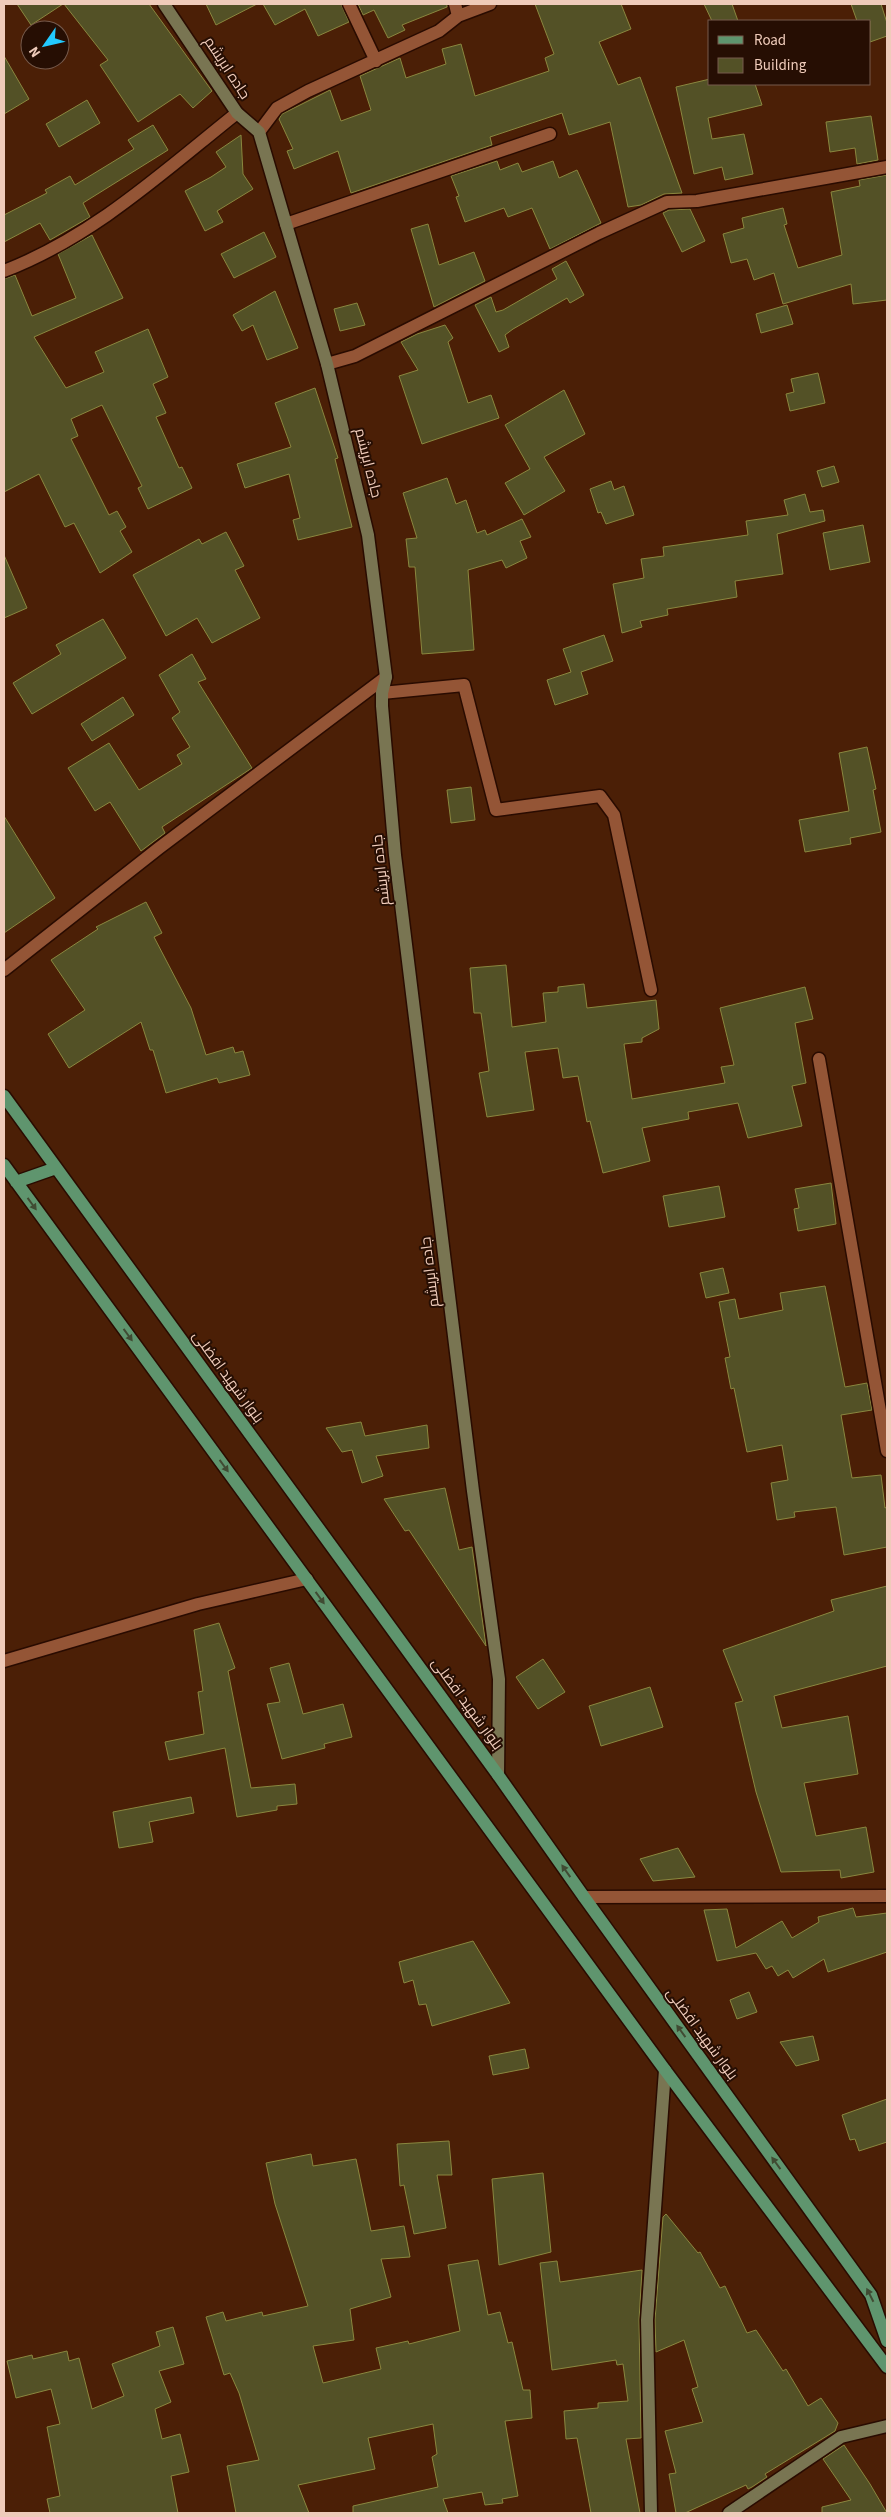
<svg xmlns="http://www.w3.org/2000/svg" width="891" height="2517" viewBox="0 0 891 2517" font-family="'Source Sans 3',Cairo,sans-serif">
  <rect width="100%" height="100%" fill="#4b1f06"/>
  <path fill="#535126" stroke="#8a873f" d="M17,4h46l-32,21z
    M64,4h85l63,87 -19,17 -13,-14 -42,28 -38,-57 8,-5z
    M206,4h51l-41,21z
    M263,4h78l8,18 -31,14 -13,-27 -30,16z
    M358,4h89v3l-45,18 3,5 -17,8 -14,-28 -11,5z
    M535,4h86l10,25 -32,13 19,43 22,-8 42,116 -18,1 -23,11 -13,2 -18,-85 -41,13 -7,-22 -72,24 2,8 -141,48 -13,-42 -44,18 -7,-18 6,-2 -14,-30 3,-5 48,-24 11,31 30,-11 -11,-34 40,-18 6,20 40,-14 -4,-15 19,-5 14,52 74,-25 -4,-13 9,-4z
    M704,4h28l6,17h-26z
    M851,4h30l6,19v13l-17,6v-21h-13z
    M4,56l25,43 -25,15z
    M710,79v5h45l7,21 -54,13 4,21 32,-5 9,40 -28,6 -3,-13 -28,7 -18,-87z
    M87,100l13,23 -41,24 -13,-23z
    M871,116l7,44 -21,4 -2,-16 -25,4 -4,-30z
    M153,125l15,25 -85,53 7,14 -40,23 -10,-17 -36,19v-27l43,-22 -2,-3 25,-14 5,9 59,-36 -6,-9z
    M241,135l2,39 10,15 -36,22 6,11 -18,9 -20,-40 26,-14 15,-10 -10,-15z
    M497,161l3,9 18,-7 4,9 31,-11 6,17 18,-8 24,53 -51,26 -18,-41 -24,9 -4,-9 -39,14 -9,-25 3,-1 -8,-20z
    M887,175v125l-34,4 -2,-20 -68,20 -9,-31 -20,7 -7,-21 -16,4 -8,-29 21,-6 -2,-10 41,-10 4,16 -3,1 14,43 44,-13 -11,-63 29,-6 -1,-6z
    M690,209l15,32 -23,11 -19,-39 6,-3z
    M428,224l11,41 35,-13 11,29 -51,26 -23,-78z
    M264,232l12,25 -42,21 -13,-24z
    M92,235l31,63 -89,39 32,51 38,-16 -9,-20 53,-23 20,48 -15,7 13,29 -10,4 23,51 3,-1 10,21 -44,21 -10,-21 4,-2 -40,-81 -31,14 7,17 -7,3 38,76 8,-4 9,16 -6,4 12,21 -32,21 -26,-50 -9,4 -26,-53 -35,18v-213l11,-4 17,41 44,-18 -18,-44z
    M566,261l18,34 -14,8 -3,-5 -54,31 -8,6 4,12 -10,5 -24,-47 16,-8 5,15 7,-2 54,-31 -5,-10z
    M275,291l23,57 -31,12 -14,-35 -11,6 -9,-16z
    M357,303l8,22 -25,6 -6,-22z
    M787,305l6,19 -32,9 -5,-19z
    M445,325l8,13 -5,4 20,61 23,-8 8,23 -77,26 -23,-68 19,-6 -17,-28 16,-8z
    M818,373l7,30 -35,8 -4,-17 8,-2 -3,-13z
    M315,388l23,70 -3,1 17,68 -54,13 -5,-20 7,-2 -11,-44 -44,14 -8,-24 54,-17 -16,-44z
    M564,390l21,44 -41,23 21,34 -41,24 -19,-32 25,-14 -25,-44z
    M834,466l5,16 -17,5 -5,-16z
    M447,478l9,26 10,-4 11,33 8,-3 2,5 35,-16 9,18 -11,4 7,17 -21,10 -4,-8 -34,10 6,80 -52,4 -7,-87h-6l-3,-28 11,-1 -14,-45z
    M611,481l3,9 10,-4 10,29 -28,9 -5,-12 -3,1 -8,-24z
    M805,494l5,18 13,-2 2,11 -48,13 6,40 -48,7 2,16 -70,12 1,6 -28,6 2,6 -20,6 -9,-49 31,-6 -3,-19 23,-3 -1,-9 85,-12 -2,-14 42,-6 -4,-15z
    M863,525l7,37 -40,8 -7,-37z
    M226,532l18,34 -9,4 25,48 -48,25 -15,-25 -31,18 -33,-61 66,-36 3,5z
    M4,555l23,53 -23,10z
    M103,619l23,39 -94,56 -19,-31 48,-29 -5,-9z
    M604,635l9,26 -32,11 7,22 -33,11 -8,-25 24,-8 -8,-23z
    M192,654l14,25 -8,3 54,86 -90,59 3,6 -24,18 -31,-49 -15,9 -27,-43 41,-25 30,47 43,-26 -5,-9 13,-8 -18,-29 8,-6 -21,-37z
    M123,697l11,18 -42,26 -11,-17z
    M867,747l9,42 -3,1 8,42 -31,6 1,6 -46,8 -6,-32 50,-9 -10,-58z
    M471,787l4,33 -24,3 -4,-33z
    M4,816l51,82 -51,35z
    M146,902l16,31 -8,4 37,71 15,47 27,-8 2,6 8,-2 7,24 -31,8 -2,-5 -51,15 -13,-43h-3l-9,-28 -72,46 -21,-34 37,-24 -34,-50 47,-31 -2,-2z
    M506,965l6,62 34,-5 -3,-29 15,-1v-5l26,-3 3,24 69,-8 3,29 -17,9v4l-18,2 8,55 93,-16 -4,-16 13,-2 -14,-57 85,-21 8,32 -18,4 11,60 -14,3 10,40 -54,12 -10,-35 -50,9 1,7 -47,9 8,33 -47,12 -13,-52 -3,1 -9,-46 -15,2 -5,-30 -33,4 9,58 -47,7 -8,-44 10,-2 -8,-58h-7l-4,-45z
    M831,1183l5,41 -38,7 -4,-22 5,-1 -4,-19z
    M719,1186l6,31 -56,10 -6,-31z
    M723,1268l6,25 -23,5 -6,-25z
    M825,1286l20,101 22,-4 5,27 -31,5 11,63 29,-3 4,33 2,-1v40l-43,8 -8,-48 -42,5 1,5 -18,3 -6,-37 17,-3 -6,-35 -35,7 -13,-64 -3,1 -6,-31 5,-1 -11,-55 16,-3 4,20 44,-9 -3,-17z
    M361,1422l4,14 62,-11 2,23 -53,8 7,20 -21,7 -10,-33 -10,2 -16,-24z
    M445,1488l14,62 13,-3 14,99 -77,-116 -4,1 -21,-32z
    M887,1586v80l-113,30 8,32 66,-12 10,58 -54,9 12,53 50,-9 8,45 -33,6 -1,-8 -59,2 -25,-80 -21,-89 8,-2 -20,-51 111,-39 -3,-11z
    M219,1623l16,45 -7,3 23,117 44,-4 2,20 -20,2v4l-40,7 -12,-69 -56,12 -4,-18 39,-8 -6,-42 5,-1 -9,-61z
    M543,1659l22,33 -27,17 -22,-32z
    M289,1663l14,51 40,-10 9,33 -28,7 1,4 -43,11 -15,-55 13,-2 -10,-34z
    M650,1687l13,40 -62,19 -12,-40z
    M191,1797l3,16 -45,9 4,20 -34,6 -6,-36z
    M678,1848l17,29 -42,4 -13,-22z
    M853,1908l3,9 31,-4v39l-59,20 -4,-13 -31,19 -5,-8 -10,6 -6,-10 -6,3 -10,-16 -39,8 -13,-51 23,-1 9,39 46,-27 10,17 27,-16 -1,-5z
    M473,1941l37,62 -78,23 -6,-22 -7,1 -6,-25 -9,3 -5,-21z
    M749,1992l8,20 -20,7 -7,-19z
    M813,2036l6,24 -23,6 -16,-24z
    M525,2049l4,19 -36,7 -4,-19z
    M887,2099v43l-28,9 -4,-12 -5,1 -8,-25z
    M449,2141l3,34h-15l9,53 -32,6 -10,-49 -4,1 -3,-42z
    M311,2154l2,12 43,-7 15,72 33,-5 6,31 -29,2 10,38 -41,12 4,31 -41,6 10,37 58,-14 -5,-21 32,-7 1,3 51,-13 -12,-66 30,-5 10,55 12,-3 8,31 4,-1 11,48h7l2,28 -27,3 13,75 -16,3 1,4 -18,2 -3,-13 -39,7 5,14h-95v-7l85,-19 -6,-30 5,-3 -4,-30 -65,14 7,31 -77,16 11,28h-73l-9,-47 32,-6 -20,-67 -9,-20 -6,2 -18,-58 17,-5 3,9 36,-9 1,4 45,-10 -33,-102 -9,-41z
    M543,2173l8,79 -52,13 -7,-86z
    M666,2214l32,39 2,-1 20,36 5,-2 22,47 9,-3 27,41 3,-2 22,37 13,-8 17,25 -3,8 -70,43 2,3 -15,10 -4,2 -2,-4 -61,28h-9l-7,-39 7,-1 -11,-42 38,-9 -11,-33 6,-2 -14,-47 -28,12 -1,-32 8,-103z
    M557,2261l3,21 82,-12 -3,50 2,118 -15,1 14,74h-49l-14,-75 -11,1 -2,-28 34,-3v-5l30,-2 -5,-37 -6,1 -1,-5 -64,10 -12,-107z
    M173,2327l11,37 -25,7 12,31 -16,7 7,30 18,-5 9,38 -18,4 7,37h-128l-3,-14 13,-3 -13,-69 13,-3 -9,-35 -35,9 -9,-37 25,-6 1,4 34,-8 2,10 10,-3 13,51 32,-13 -12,-32 48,-18 -4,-14z
    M844,2445l26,39 17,29h-65v-6l29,-7 -28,-41z"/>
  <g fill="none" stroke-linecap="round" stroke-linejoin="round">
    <g stroke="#290b00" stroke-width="15">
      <path id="lane" d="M382,693l82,-8 32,125 104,-14 14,19 37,175"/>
    </g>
    <g stroke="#290b00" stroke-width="15">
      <path id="street" d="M349,4l27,57
        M458,16l32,-12
        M259,132l18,-24 31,-17 131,-60 19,-15 -3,-12
        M286,224l264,-90
        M4,271c89,-34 159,-99 233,-158
        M327,364l28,-8 244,-123 68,-31 30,-1 190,-34
        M4,970l155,-122 227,-171
        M819,1059l68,392
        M4,1661l194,-57 109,-25
        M584,1897l303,-1"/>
    </g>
    <g stroke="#290b00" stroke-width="15">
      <path id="secondary" d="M164,4l73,109 22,19 68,232 41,171 18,142 -4,16v13l13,149 78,636 26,188 -1,96
        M651,2513l-4,-193 18,-250
        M729,2513l112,-76 46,-11"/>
    </g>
    <g stroke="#290b00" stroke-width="15">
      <path id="primary" d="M4,1096l494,679 86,122 287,398 16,46
        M4,1165l661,905 222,297
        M16,1182l40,-14"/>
    </g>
    <use href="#lane" stroke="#945536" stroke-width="12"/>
    <use href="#street" stroke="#945536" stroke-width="12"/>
    <use href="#secondary" stroke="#797552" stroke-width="12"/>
    <use href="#primary" stroke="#5f956e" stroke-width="12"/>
  </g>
  <defs><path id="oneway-solid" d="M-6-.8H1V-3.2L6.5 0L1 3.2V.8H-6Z" transform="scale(1.25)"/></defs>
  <g fill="#404b33">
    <use href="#oneway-solid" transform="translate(32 1204) rotate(54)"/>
    <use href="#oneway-solid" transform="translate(128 1335) rotate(54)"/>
    <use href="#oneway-solid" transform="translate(224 1466) rotate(54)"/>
    <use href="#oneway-solid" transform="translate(320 1598) rotate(54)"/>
    <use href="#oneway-solid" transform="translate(566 1871) rotate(-125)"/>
    <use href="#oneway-solid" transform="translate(681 2031) rotate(-126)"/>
    <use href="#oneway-solid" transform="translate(776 2163) rotate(-126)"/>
    <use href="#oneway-solid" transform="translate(870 2295) rotate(-117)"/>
  </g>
  <g text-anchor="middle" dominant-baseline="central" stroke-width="4" stroke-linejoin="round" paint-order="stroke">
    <g font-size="15" fill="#efcbba" stroke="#260e03">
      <text transform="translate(227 68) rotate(57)">جاده ابریشم</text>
      <text transform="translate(368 463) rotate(76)">جاده ابریشم</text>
      <text transform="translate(381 870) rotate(-96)">جاده ابریشم</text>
      <text transform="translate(430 1272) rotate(-97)">جاده ابریشم</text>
      <text transform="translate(228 1377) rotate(54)">بلوار شهید افضلی</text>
      <text transform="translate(467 1704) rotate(54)">بلوار شهید افضلی</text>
      <text transform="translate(702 2034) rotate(54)">بلوار شهید افضلی</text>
    </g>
  </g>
  <rect width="891" height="2517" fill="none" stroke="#efcbba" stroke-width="10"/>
  <rect x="708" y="20" width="162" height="65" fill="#260e03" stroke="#765a4c"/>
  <rect x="718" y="36" width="25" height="8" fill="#5f956e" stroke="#765a4c"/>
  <text x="754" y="45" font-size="15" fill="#efcbba">Road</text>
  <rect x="718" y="58" width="25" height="15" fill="#535126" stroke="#765a4c"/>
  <text x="754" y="70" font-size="15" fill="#efcbba">Building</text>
  <g transform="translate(45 45) rotate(236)"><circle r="24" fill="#260e03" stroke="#765a4c"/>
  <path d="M0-4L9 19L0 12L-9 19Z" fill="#23c9fe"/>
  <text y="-8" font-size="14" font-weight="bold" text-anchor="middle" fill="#efcbba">N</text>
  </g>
</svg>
